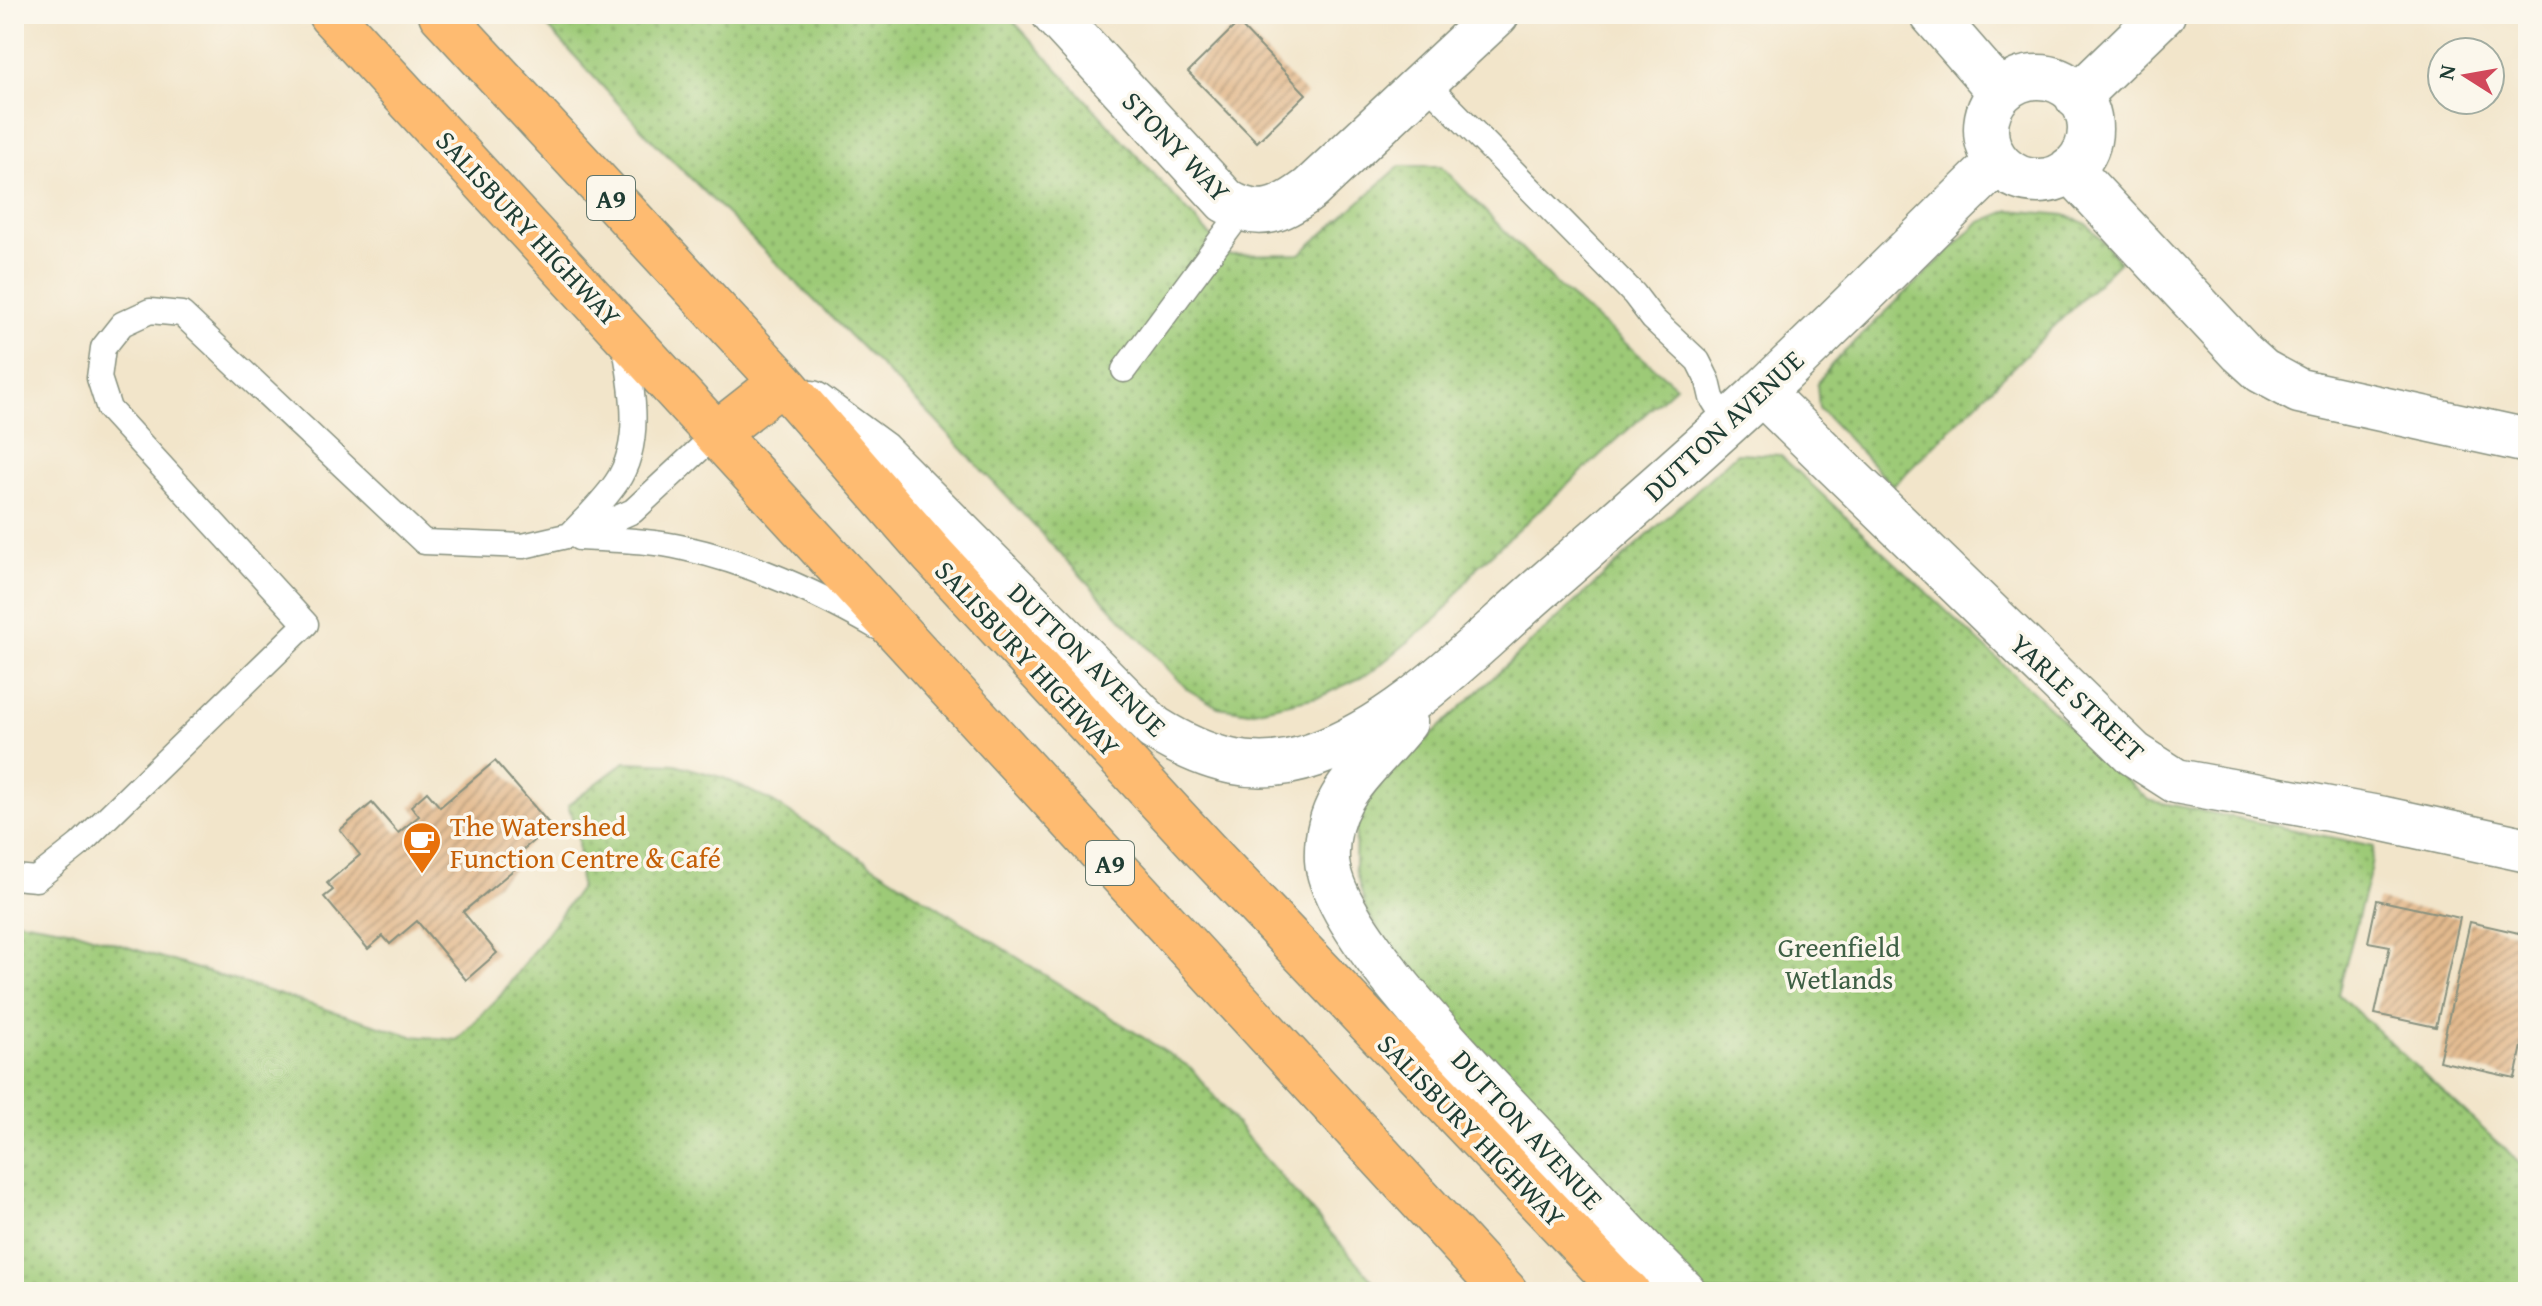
<svg xmlns="http://www.w3.org/2000/svg" width="2542" height="1306" viewBox="0 0 2542 1306" font-family="'Gentium Book Plus',serif">
  <defs>
    <pattern id="park-dots" width="8" height="8" patternUnits="userSpaceOnUse" patternTransform="scale(2)"><rect width="8" height="8" fill="#9dca77"/><path d="M2 2h.1M6 6h.1" fill="none" stroke="#7fa562" stroke-width="1.8" stroke-linecap="round"/></pattern>
    <pattern id="building-hatch" width="6" height="6" patternUnits="userSpaceOnUse" patternTransform="scale(2)"><rect width="6" height="6" fill="#e3ba8e"/><path d="M-1 1l2-2M0 6l6-6M5 7l2-2" fill="none" stroke="#b79875"/></pattern>
  </defs>
  <rect width="100%" height="100%" fill="#fbf7ec"/>
  <filter id="ink" filterUnits="userSpaceOnUse"><feTurbulence type="fractalNoise" baseFrequency=".0125" numOctaves="2"/><feDisplacementMap in="SourceGraphic" scale="16" xChannelSelector="R" yChannelSelector="G"/><feConvolveMatrix kernelMatrix="1 2 1 2 8 2 1 2 1" color-interpolation-filters="sRGB"/></filter>
  <filter id="wash" filterUnits="userSpaceOnUse"><feTurbulence type="fractalNoise" baseFrequency=".006" numOctaves="4" result="noise"/><feDisplacementMap in="SourceGraphic" scale="32" xChannelSelector="R" yChannelSelector="G"/><feGaussianBlur stdDeviation="1.8" result="paint"/><feColorMatrix in="noise" values="0 0 0 0 0 0 0 0 0 0 0 0 0 0 0 0 0 1.4 0 .05"/><feComposite in="paint" operator="in"/></filter>
  <g filter="url(#wash)">
    <rect width="100%" height="100%" fill="#f2e5ca"/>
    <path fill="url(#park-dots)" stroke="#5e8456" stroke-width="2" d="M536,14h471l221,241 72,-1 100,-88h41l119,122 116,98 -199,181 -36,48 -72,59 -48,22 -72,16 -31,-5 -31,-18 -253,-270 -285,-282z
      M2010,210l55,5 22,9 33,37 -227,225 -74,-78 -2,-24 15,-20 146,-141z
      M1737,453l43,2 368,345 226,46 -5,30 -31,118 190,177v121h-828l-266,-276 -68,-106 -11,-42 1,-39 15,-39z
      M625,762l50,2 49,14 49,24 418,266 69,85 123,139h-1369v-372l59,10 339,106 45,4 43,-44 80,-108 -2,-52 -10,-31z"/>
    <g id="blocks">
      <path fill="url(#building-hatch)" d="M1238,23l68,71 -49,48 -69,-70z
        M495,761l56,65 -39,33 6,7 -55,46 34,41 -31,27 -49,-59 -27,23 -7,-8 -15,13 -44,-52 9,-7 -6,-7 33,-28 -20,-25 32,-27 26,30 21,-17 -8,-10 16,-14 13,15z
        M2377,900l83,18 -24,109 -61,-13 15,-68 -22,-4z
        M2470,922l58,13v84l-13,59 -76,-17z"/>
    </g>
  </g>
  <g filter="url(#ink)">
    <use href="#blocks" fill-opacity="0" stroke="#88917f" stroke-width="2"/>
    <g fill="none" stroke-linecap="round" stroke-linejoin="round">
      <g stroke="#88917f" stroke-width="27">
        <path id="service" d="M1424,81l210,213 19,25 45,42 10,20 4,17 15,24
          M1124,370l118,-159
          M570,535c15,-16 33,-33 46,-52 28,-40 16,-97 8,-141
          M579,538c35,2 71,2 105,10 69,15 132,44 193,79
          M14,877l22,2 43,-34 227,-221 -197,-215 -10,-31 4,-30 19,-24 28,-13 32,3 242,228 99,4 65,-15 45,-20 84,-78"/>
      </g>
      <g stroke="#88917f" stroke-width="47">
        <path id="minor" d="M1054,14l172,187c33,20 55,10 84,-12l187,-175
          M1932,14l68,78
          M1986 129a52 52 0 1 1 104 0a52 52 0 1 1-104 0Z
          M2077,97l86,-83
          M2070,169l171,183 21,19 37,20 229,50
          M1761,392l373,362 42,27 208,38 144,31
          M812,403l68,50 274,275c51,32 101,48 160,27 86,-30 159,-108 227,-167 75,-65 150,-130 222,-197 79,-75 156,-152 234,-228
          M1405,722c-36,46 -81,73 -78,138 4,73 170,235 223,292 44,47 87,95 134,140"/>
      </g>
      <g stroke="#88917f" stroke-width="47">
        <path id="trunk" d="M330,14l1175,1278
          M441,14l341,368 150,172 273,296 412,433
          M717,433l65,-51"/>
      </g>
      <g stroke="#88917f" stroke-width="47">
        <path id="motorway" d="M1617,1283l11,9"/>
      </g>
      <use href="#service" stroke="#fff" stroke-width="24"/>
      <use href="#minor" stroke="#fff" stroke-width="44"/>
      <use href="#trunk" stroke="#febb71" stroke-width="44"/>
      <use href="#motorway" stroke="#febb71" stroke-width="44"/>
    </g>
  </g>
  <defs>
    <g id="cafe-pin" transform="scale(2)"><path d="M0 17L-7.5 6A9.5 9.5 0 1 1 7.5 6Z" fill="#e8710a" stroke="#fbf7ec"/><path d="M-5.5-4.5H6V0H3Q3 3.5 0 3.5H-2.5Q-5.5 3.5-5.5 0ZM3-3.2v2h1.7v-2ZM-6 4.5H4V6H-6Z" fill="#fff"/></g>
  </defs>
  <g fill-rule="evenodd">
    <use href="#cafe-pin" x="422" y="841"/>
  </g>
  <g text-anchor="middle" dominant-baseline="central" stroke-width="7" stroke-linejoin="round" paint-order="stroke">
    <g fill="#fbf7ec" stroke="#61756b" stroke-width="2">
      <rect x="587" y="176" width="48" height="44" rx="6"/>
      <rect x="1086" y="841" width="48" height="44" rx="6"/>
    </g>
    <g font-size="26" font-weight="bold" fill="#1f3d34">
      <text x="611" y="198">A9</text>
      <text x="1110" y="863">A9</text>
    </g>
    <g font-size="28" fill="#1f3d34" stroke="#fbf7ec">
      <text transform="translate(1177 146) rotate(46)">STONY WAY</text>
      <text transform="translate(529 228) rotate(47)">SALISBURY HIGHWAY</text>
      <text transform="translate(1723 425) rotate(-43)">DUTTON AVENUE</text>
      <text transform="translate(1028 658) rotate(47)">SALISBURY HIGHWAY</text>
      <text transform="translate(1088 659) rotate(44)">DUTTON AVENUE</text>
      <text transform="translate(2078 697) rotate(43)">YARLE STREET</text>
      <text transform="translate(1528 1129) rotate(47)">DUTTON AVENUE</text>
      <text transform="translate(1472 1130) rotate(46)">SALISBURY HIGHWAY</text>
    </g>
    <g font-size="28" fill="#c56008" stroke="#fbf7ec" text-anchor="start">
      <text x="450" y="825">The Watershed<tspan x="450" dy="32">Function Centre &amp; Café</tspan></text>
    </g>
    <g font-size="28" fill="#3e6045" stroke="#fbf7ec">
      <text x="1839" y="946">Greenfield<tspan x="1839" dy="32">Wetlands</tspan></text>
    </g>
  </g>
  <rect width="2542" height="1306" fill="none" stroke="#fbf7ec" stroke-width="48"/>
  <g transform="translate(2466 76) rotate(281)"><circle r="38" fill="#fbf7ec" stroke="#a3ada2" stroke-width="2"/>
  <path d="M0-6L14 30L0 20L-14 30Z" fill="#d1495b"/>
  <text y="-12" font-size="22" font-weight="bold" text-anchor="middle" fill="#1f3d34">N</text>
  </g>
</svg>
